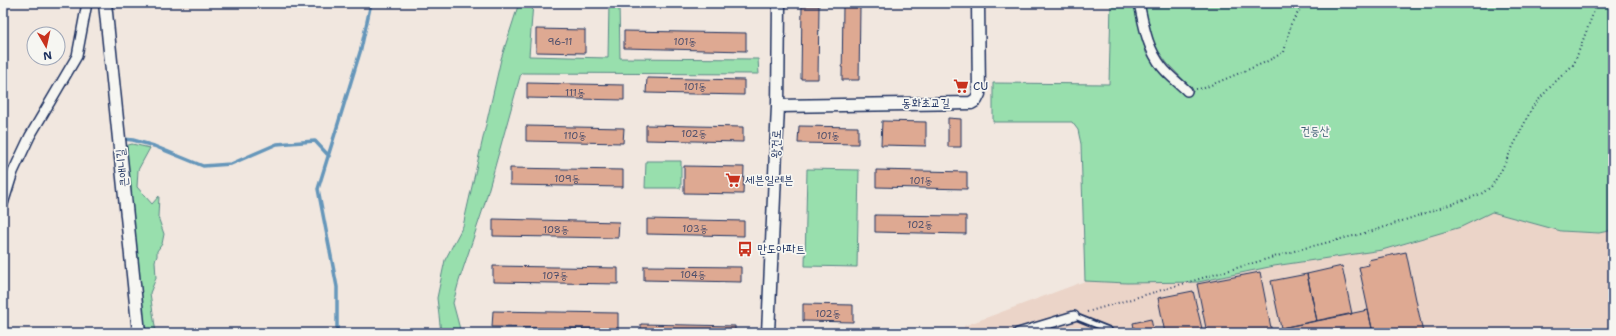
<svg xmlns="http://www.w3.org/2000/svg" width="1616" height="336" viewBox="0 0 1616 336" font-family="'Shantell Sans','Poor Story',sans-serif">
  <rect width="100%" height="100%" fill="#f1e7df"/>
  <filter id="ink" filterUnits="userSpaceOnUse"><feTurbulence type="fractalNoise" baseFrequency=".025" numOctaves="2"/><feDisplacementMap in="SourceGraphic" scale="8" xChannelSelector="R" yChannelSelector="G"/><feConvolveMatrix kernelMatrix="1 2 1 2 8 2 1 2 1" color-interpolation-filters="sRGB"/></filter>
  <g filter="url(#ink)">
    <path fill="#ebd4c8" d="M1492,212l69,19 38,2 14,-3v103h-649v-7l121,-45 42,2 71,-1 76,-16 108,-16 30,-8z"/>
    <path fill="#98dfad" stroke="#5a8786" d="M519,3h14l-4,53 79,2 1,-55h10l1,55 138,1 1,15 -238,-1 -37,133 -25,75 -6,22 8,30h-20l-4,-35 8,-38 18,-34 38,-167z
      M1111,3h23l12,50 14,17 28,24 6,-3 -27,-28 -14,-20 -10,-40h470v227l-14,3 -38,-2 -69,-19 -31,15 -79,23 -108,16 -76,16 -71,1 -42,-2 -4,-137 -3,-14 -6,-8h-79v-39l116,1z
      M132,144l18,4 -12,22 -1,17 15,17 7,-8 -1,21 6,17 -2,10 -5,7v5l-2,5 1,17 -6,15 6,40h-12l-19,-187z
      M646,161h35v27h-36z
      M807,169l52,1 -2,97 -52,-1z"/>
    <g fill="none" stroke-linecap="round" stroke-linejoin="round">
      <path stroke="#6596ba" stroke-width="3.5" d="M124,139l9,1 21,6 49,20 28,-2 46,-20 38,-3 14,15
        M337,333v-46l-19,-98 43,-140 10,-46"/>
    </g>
    <path fill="#dea992" stroke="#1b2f5e" d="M802,6h17l-1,73h-17z
      M843,6l17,1 -1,73h-17z
      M536,29l49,1v23l-49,-1z
      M624,31l122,2v18l-122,-3z
      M647,78l97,2v15l-98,-2z
      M527,83l97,2v15l-97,-2z
      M948,118l13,1v28h-13z
      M882,121l44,1v24l-45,-1z
      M646,125l97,2v15l-97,-2z
      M526,126l98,2 -1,15 -97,-2z
      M799,126l59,1v17l-60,-1z
      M684,166l60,1 -1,27 -59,-1z
      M510,168l113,2v17l-113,-2z
      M876,170l91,2v17l-91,-2z
      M875,215l91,1v18l-91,-2z
      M493,219l126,3 -1,16 -125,-2z
      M647,219l97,2v15l-97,-2z
      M1406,252l17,81h-50l-14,-66 10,-2 -1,-5z
      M493,266l125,2v16l-125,-2z
      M644,266l97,1v15l-97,-2z
      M1342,266l10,48 -35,7 -10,-47z
      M1260,272l12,61h-65l-10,-49z
      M1307,274l10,47 -36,7 -10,-47z
      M1193,291l10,42h-38l-7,-35z
      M803,304l50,1v17l-50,-1z
      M1368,310l5,23h-91l-1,-5z
      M493,311l125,2v16l-126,-2z
      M1151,319l3,14h-19l-2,-10z
      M641,324l94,2v7h-94z"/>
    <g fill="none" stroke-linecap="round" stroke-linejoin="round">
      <g stroke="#1b2f5e" stroke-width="8">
        <path id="lane" d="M1074,316l35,14 1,3"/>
      </g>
      <g stroke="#1b2f5e" stroke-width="12">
        <path id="street" d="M1139,3c5,23 8,45 23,64 7,9 17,16 25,24
          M3,204l10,-32 17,-36 47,-80 10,-53
          M1018,333l56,-17"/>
      </g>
      <g stroke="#1b2f5e" stroke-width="15">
        <path id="secondary" d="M105,3l34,330
          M778,106l193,-3 5,-3 3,-6 -1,-91
          M768,333l10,-227 1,-103"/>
      </g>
      <path stroke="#1b2f5e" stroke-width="2" stroke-dasharray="1 3" stroke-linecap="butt" d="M1196,89l8,-1 62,-26 18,-10 7,-28 13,-21
        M1087,312l214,-63 72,-18 108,-37 10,-7 10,-16 32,-65 20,-22 21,-20 23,-61"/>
      <use href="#lane" stroke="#f6f6f2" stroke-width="4.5"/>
      <use href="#street" stroke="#f6f6f2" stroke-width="9"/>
      <use href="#secondary" stroke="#f6f6f2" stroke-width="12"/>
    </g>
  </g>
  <defs>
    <g id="supermarket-bare" transform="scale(1.2)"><path d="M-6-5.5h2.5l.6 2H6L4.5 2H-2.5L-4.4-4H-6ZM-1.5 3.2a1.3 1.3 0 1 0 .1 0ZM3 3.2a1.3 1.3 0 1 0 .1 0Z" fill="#c8321e" stroke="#f6f6f2" stroke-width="2.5" paint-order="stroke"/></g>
    <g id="bus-bare" transform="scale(1.2)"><path d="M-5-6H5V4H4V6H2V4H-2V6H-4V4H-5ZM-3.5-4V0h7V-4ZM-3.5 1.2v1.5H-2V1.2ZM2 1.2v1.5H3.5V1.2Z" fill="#c8321e" stroke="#f6f6f2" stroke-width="2.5" paint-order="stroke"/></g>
  </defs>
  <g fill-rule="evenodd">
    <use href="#supermarket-bare" x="961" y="86"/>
    <use href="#supermarket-bare" x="733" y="180"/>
    <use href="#bus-bare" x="745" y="249"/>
  </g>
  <g text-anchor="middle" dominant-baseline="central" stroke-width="3.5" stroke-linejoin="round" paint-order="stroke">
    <g font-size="10" fill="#4c4e6b">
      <text x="560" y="41">96-11</text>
      <text x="685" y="41">101동</text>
      <text x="695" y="86">101동</text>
      <text x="575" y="92">111동</text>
      <text x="694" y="133">102동</text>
      <text x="575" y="135">110동</text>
      <text x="828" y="135">101동</text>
      <text x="567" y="178">109동</text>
      <text x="921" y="180">101동</text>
      <text x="920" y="224">102동</text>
      <text x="695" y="228">103동</text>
      <text x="556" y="229">108동</text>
      <text x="693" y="274">104동</text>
      <text x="555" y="275">107동</text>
      <text x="828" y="313">102동</text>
    </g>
    <g font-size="12" fill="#1b2f5e" stroke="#f6f6f2" text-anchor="start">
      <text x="973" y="86">CU</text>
      <text x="745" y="180">세븐일레븐</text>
      <text x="757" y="249">만도아파트</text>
    </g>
    <g font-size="12" fill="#1b2f5e" stroke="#f6f6f2">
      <text x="926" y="103">동화초교길</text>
      <text transform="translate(776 144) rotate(-88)">왕건로</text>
      <text transform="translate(122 168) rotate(-96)">큰애니길</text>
    </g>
    <g font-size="12" fill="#3a5b72" stroke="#f6f6f2">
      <text x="1315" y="131">건등산</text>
    </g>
  </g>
  <rect width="1616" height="336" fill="none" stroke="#f6f6f2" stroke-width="16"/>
  <rect x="8" y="8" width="1600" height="320" fill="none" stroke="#1b2f5e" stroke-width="1.5" filter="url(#ink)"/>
  <g transform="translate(46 46) rotate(171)"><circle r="19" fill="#f6f6f2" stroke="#9ea6b7"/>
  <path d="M0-3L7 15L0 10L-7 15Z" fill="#c8321e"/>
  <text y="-6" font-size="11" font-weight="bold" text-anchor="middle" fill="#1b2f5e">N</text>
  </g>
</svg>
